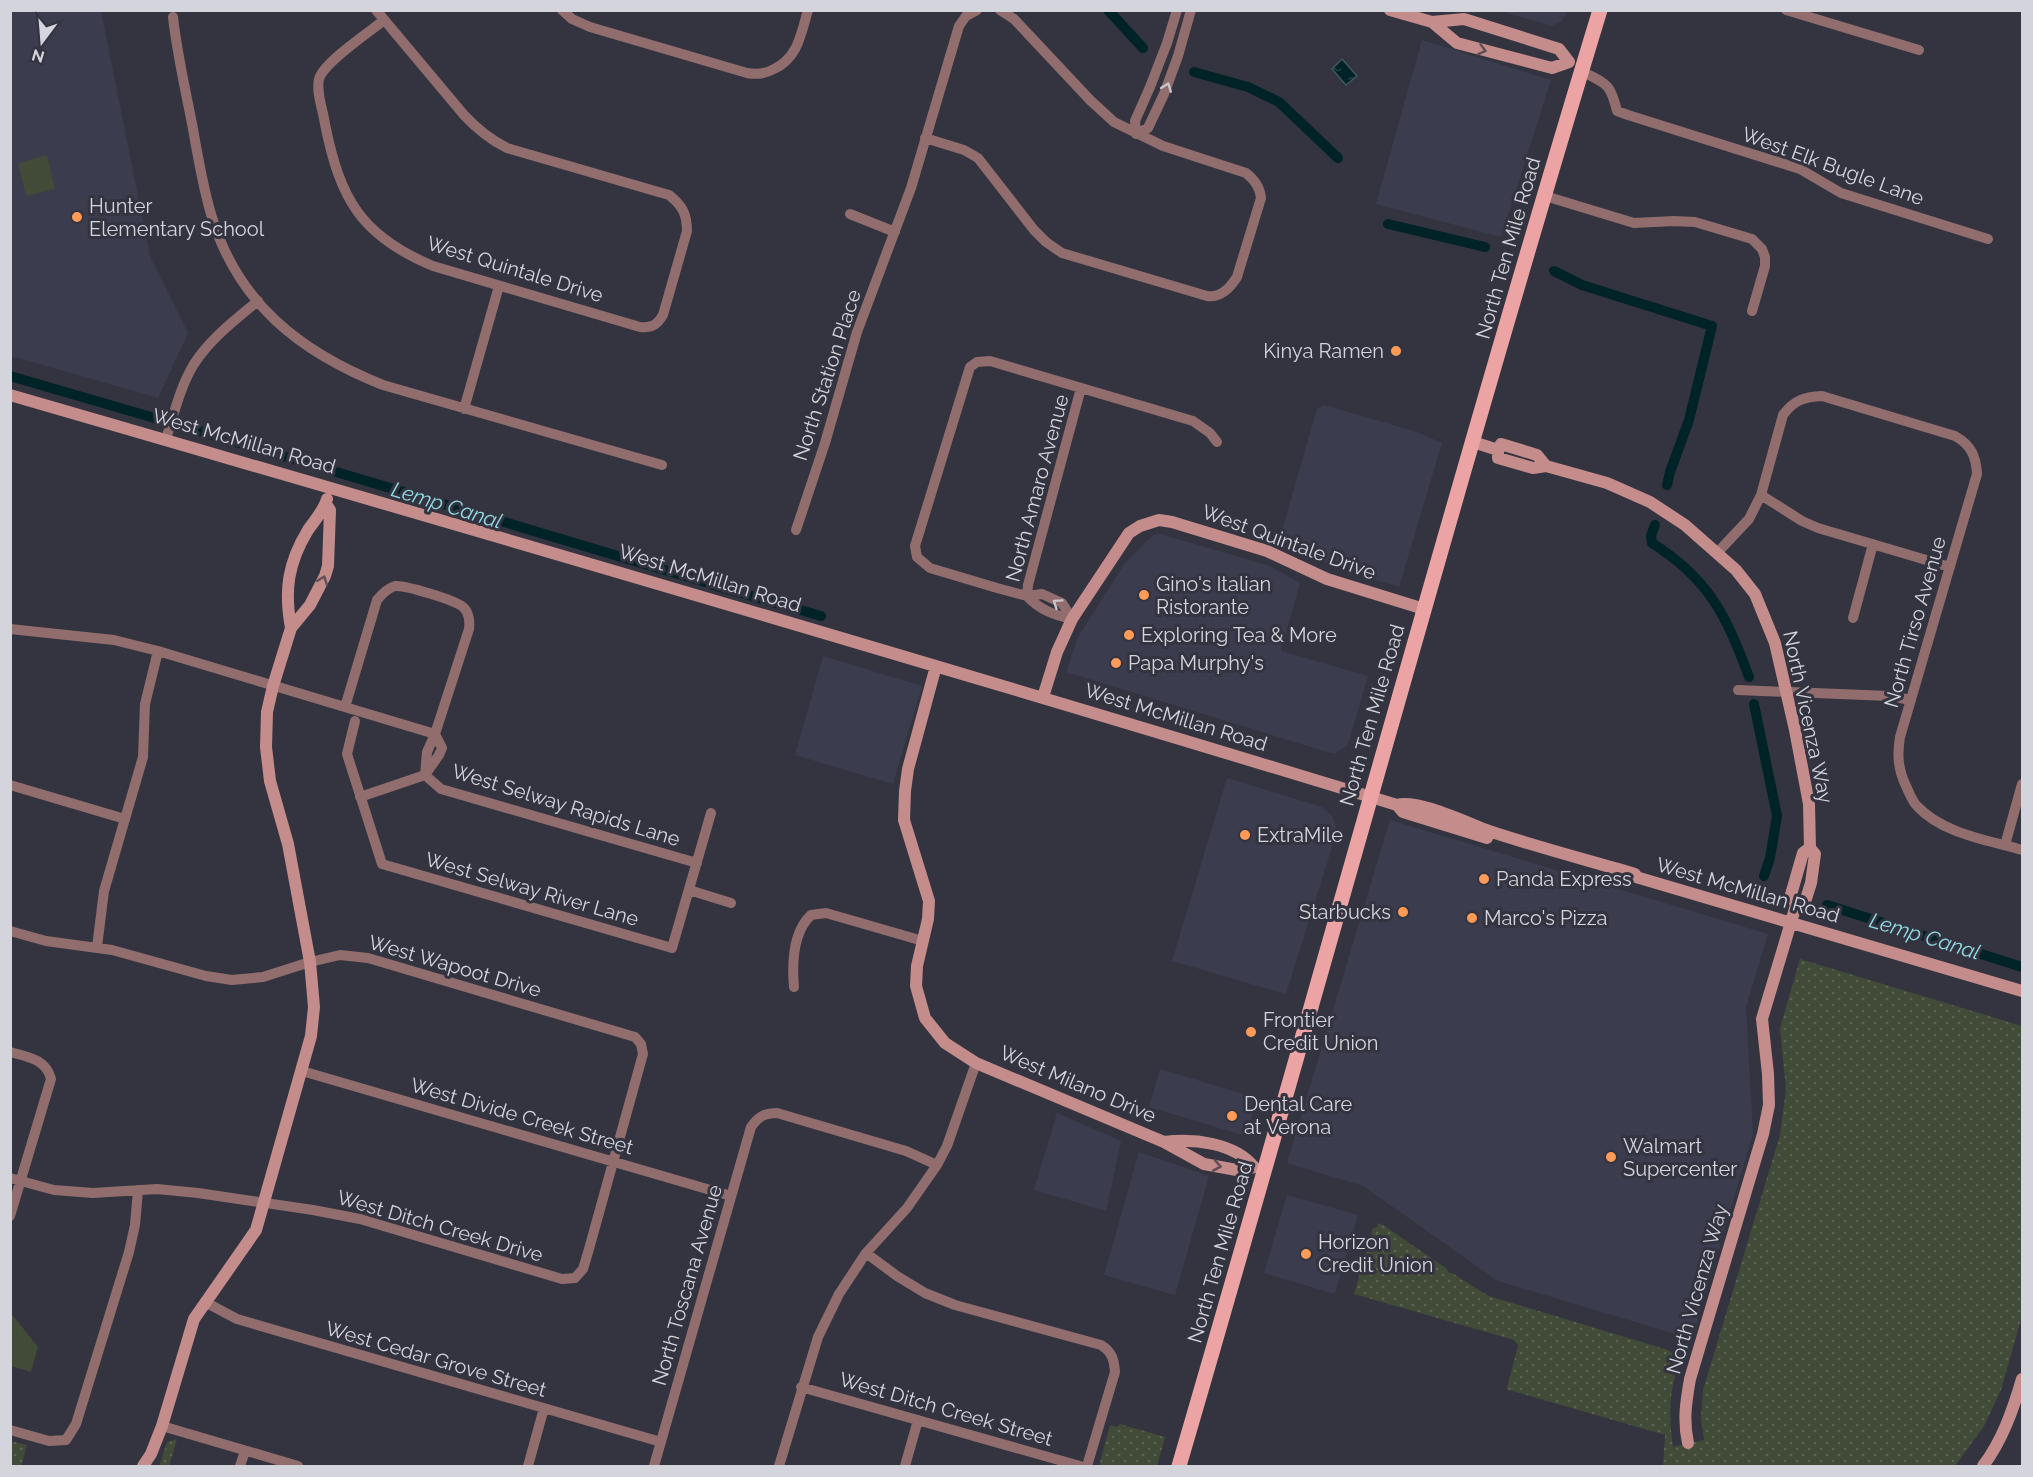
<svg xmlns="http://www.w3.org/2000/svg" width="2033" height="1477" viewBox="0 0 2033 1477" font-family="Raleway,sans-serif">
  <defs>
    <pattern id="grass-dots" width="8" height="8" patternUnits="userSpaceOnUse" patternTransform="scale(1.5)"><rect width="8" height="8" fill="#414b37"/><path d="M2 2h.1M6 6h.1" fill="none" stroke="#5c6453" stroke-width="1.8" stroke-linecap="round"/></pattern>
    <pattern id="water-ripples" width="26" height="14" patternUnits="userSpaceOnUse" patternTransform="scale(1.5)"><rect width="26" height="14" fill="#002327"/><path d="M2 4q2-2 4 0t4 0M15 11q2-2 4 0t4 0" fill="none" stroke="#244246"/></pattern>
  </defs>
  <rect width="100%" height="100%" fill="#333440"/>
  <path fill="#3b3d4e" d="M10,11h91l49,245 38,77 -30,65 -147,-42z
    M1500,11h66l-3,9 -11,6z
    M1422,40l129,40 -50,157 -125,-33z
    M1324,405l93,27 25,11 -43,144 -66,-20 -53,-30 37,-128z
    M1157,533l113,33 30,17 -19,68 87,25 -20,69 -14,9 -268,-82 12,-35 47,-74 24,-24z
    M823,656l99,30 -29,98 -98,-29z
    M1227,778l95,29 11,10 4,14 -51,163 -114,-33z
    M1390,820l378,114 -22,73 7,127 -61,205 -194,-58 -135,-95 -76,-23z
    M1160,1069l97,29 -11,38 -97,-29z
    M1057,1113l64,28 -15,70 -72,-21z
    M1139,1152l70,24 -34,119 -71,-20z
    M1287,1195l71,20 -23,79 -71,-21z"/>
  <path fill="url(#grass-dots)" d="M1800,959l222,67v290l-21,74 -17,36 -29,40h-292l2,-31 -156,-45 -2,-2 11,-42 -4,-6 -160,-46 19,-66 4,-1 1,-4 5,2 63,43 3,5h3l37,23 179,54 9,7c1,12 -3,21 -5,33 -3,19 -2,37 1,57l31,-7 -3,-22 2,-28 77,-255 6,-45 -6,-62z
    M1120,1424l45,13 -8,29h-58l11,-41 6,2z
    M177,1439l-8,27h-10l8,-24z
    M11,1441l16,4 -6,21h-10z"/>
  <path fill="#414b37" d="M47,155l8,34 -29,7 -8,-33z
    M10,1312l28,35 -7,25 -20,-6z"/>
  <path fill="url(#water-ripples)" stroke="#3f585d" stroke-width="1.5" d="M1342,59l15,17 -11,9 -14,-16z"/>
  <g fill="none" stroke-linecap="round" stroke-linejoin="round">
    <path stroke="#002327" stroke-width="10" d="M1108,10l35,38
      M1194,72l54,15 31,15 59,56
      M1388,224l97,23
      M1554,271l28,14 130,41 -23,94 -19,52 -3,13
      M10,376l148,43
      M189,428l516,154
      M1655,525l-4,11 1,7c57,36 74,72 97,134
      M713,585l108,31
      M1754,704l23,112 -7,42 -6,18
      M1827,905l195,62"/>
    <path stroke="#916d6d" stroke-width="10" d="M376,10l88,105c13,14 25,24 43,33l162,47c13,10 18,19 18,36l-24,84c-6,10 -11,13 -23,12l-207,-61c-72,-30 -93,-67 -108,-142 -2,-14 -9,-31 -6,-45 4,-16 50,-47 64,-58
      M562,10l10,9 18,8 157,46c10,2 18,1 27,-4 24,-11 27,-35 34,-59
      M1177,10l-10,33 -17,44 -15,34 1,13 12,-6 16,-34 14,-38 13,-46
      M1786,10l133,40
      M173,17c4,37 13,75 20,112 5,29 10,58 18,85 26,89 89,138 172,171l279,80
      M1581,71c25,13 29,11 36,40l11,4 172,54 41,24 147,46
      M925,138l39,12 14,8 56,72 12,12 16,11 145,43c14,2 23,-8 30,-19l24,-79c-1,-11 -6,-18 -15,-25l-83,-27 -49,-24 -24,-22 -76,-81 -14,-9
      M1545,196l89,27 40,-2 21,1 57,17 10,10 3,8v9l-13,45
      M850,214l45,18
      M464,409l35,-123
      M166,439c8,-25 14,-52 28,-75 16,-25 41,-44 64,-63
      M1761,495l41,26 16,7 132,39
      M796,530l29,-87 32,-111 54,-144 48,-162 7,-10 11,-6
      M1717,553l32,-34 12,-24 22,-80c11,-15 21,-18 39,-19l133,40c16,9 21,20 22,38l-77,263c-3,18 -2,32 6,49 3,6 6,15 11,20 26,28 71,34 105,44
      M1027,596c13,14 27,19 45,23l-10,-16 -20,-9 -15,2 -30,-8 -67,-20 -13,-11 -2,-11 55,-179 7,-5 13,-1 203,60 17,12 7,9
      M1027,596l1,-11 53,-197
      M1853,618l20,-74
      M10,629l104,11 44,11 277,83
      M1738,690l151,6 22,4
      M345,707l32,-107c5,-6 11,-12 18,-14 10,-1 60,14 68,21 6,5 7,15 6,22l-34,105 -8,18 -2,23
      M355,721l-8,33 35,110 290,84 39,-135
      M425,775l14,-20 3,-7 -7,-14
      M10,785l115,34
      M360,797l65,-22 16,14 256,74
      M2005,845l17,-61
      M689,890l42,13
      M10,931l36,10 66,9 94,26 26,4 31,-3 47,-15 30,-7 28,3 267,79 6,7 2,10 -54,195 -6,20 -8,9 -13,1 -202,-60 -47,-9 -115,-17 -41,-4 -64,4 -39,-3 -44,-12
      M97,947l7,-56 39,-134 2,-53 13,-53
      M794,987c-2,-23 -1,-55 17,-72l15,-2 97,28
      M10,1052c18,5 36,7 41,27l-41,137
      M302,1071l429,125
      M866,1253l31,23 28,17 30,12 146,40c11,7 13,14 14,27l-28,94
      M205,1302l32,17 424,123
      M801,1387l279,79
      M162,1426l136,40
      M10,1430l39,11 17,-1 10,-16 53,-172 6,-27 3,-35
      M240,1466l5,-15
      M528,1466l16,-58
      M654,1466l97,-339c7,-10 13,-14 26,-14l129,38 31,14
      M779,1466l39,-129 21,-43 27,-41 41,-45 30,-43 10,-19 29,-83
      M905,1466l13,-46"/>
    <path stroke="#c48c8b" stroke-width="12" d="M1390,10l42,12 32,-3 95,30 10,13 -17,6 -95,-25 -25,-21
      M10,395c463,134 926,269 1387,410 21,-6 70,18 92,26 48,16 98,29 146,43l1,3 386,114
      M1473,442l25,8
      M1501,444l36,11 9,11 -13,2 -35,-10v-8z
      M1546,466l61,17 43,19 35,23 51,45 19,24 20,49 20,87 14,74 1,44
      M291,628c-7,-38 -3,-65 17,-98 7,-10 16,-20 19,-31
      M936,666l-28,103 -3,22 -1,29 25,81 -1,18 -11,47 -1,20 9,32 20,25 31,20 188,79 40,22 38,7 12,-4c-19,-24 -61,-29 -90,-25
      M1043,697l14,-45 15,-33 57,-86 11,-7 19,-6 13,2 95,29 60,28 97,30
      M1397,805l6,7 84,26
      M1810,848l5,6 -4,29 -6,19h-8l-7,-4 13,-45z
      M1688,1443c-5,-23 -2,-41 2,-64l73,-245 6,-29 -1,-31 -6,-55 35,-117
      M143,1466l8,-12 11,-28 32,-107 62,-89 55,-194 3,-29 -4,-45 -22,-118 -18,-63 -4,-34 1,-35 6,-26 18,-58 19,-23 15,-29 3,-10 2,-56 -4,-6
      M1983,1466c19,-25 30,-56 39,-87"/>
    <path stroke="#eca3a3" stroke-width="15" d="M1179,1466c142,-485 274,-972 421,-1456"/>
  </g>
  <defs><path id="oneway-chevron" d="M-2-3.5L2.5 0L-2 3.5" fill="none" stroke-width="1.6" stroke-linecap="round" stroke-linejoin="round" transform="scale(1.5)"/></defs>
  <g stroke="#5e4e56">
    <use href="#oneway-chevron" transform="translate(1482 50) rotate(15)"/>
    <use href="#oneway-chevron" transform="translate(323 580) rotate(-69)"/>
    <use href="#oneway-chevron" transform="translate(1217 1166) rotate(10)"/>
  </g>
  <g stroke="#c9c5cb">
    <use href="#oneway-chevron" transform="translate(1167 87) rotate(-69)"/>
    <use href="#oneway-chevron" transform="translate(1057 603) rotate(-146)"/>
  </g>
  <g fill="#fe9c57" stroke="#333440" stroke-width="2">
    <circle cx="77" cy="217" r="6"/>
    <circle cx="1396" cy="351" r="6"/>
    <circle cx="1144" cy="595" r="6"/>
    <circle cx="1129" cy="635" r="6"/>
    <circle cx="1116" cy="663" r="6"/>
    <circle cx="1245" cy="835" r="6"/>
    <circle cx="1484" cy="879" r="6"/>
    <circle cx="1403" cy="912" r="6"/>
    <circle cx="1472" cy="918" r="6"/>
    <circle cx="1251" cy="1032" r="6"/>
    <circle cx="1232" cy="1116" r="6"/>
    <circle cx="1611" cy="1157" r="6"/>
    <circle cx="1306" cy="1254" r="6"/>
  </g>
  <g text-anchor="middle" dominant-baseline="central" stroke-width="6" stroke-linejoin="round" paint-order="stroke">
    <g font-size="20" fill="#d3d4dc" stroke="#333440">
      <text transform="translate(1833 166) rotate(20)">West Elk Bugle Lane</text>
      <text transform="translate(1508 248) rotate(-74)">North Ten Mile Road</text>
      <text transform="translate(515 269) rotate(17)">West Quintale Drive</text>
      <text transform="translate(827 375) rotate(-72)">North Station Place</text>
      <text transform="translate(244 441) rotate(16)">West McMillan Road</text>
      <text transform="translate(1037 488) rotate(-75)">North Amaro Avenue</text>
      <text transform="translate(1289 542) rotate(20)">West Quintale Drive</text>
      <text transform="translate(710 578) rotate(17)">West McMillan Road</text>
      <text transform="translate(1915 622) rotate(-74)">North Tirso Avenue</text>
      <text transform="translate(1372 715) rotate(-74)">North Ten Mile Road</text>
      <text transform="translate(1176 717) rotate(17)">West McMillan Road</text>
      <text transform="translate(1808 717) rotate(78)">North Vicenza Way</text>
      <text transform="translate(566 805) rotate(17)">West Selway Rapids Lane</text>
      <text transform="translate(532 889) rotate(16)">West Selway River Lane</text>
      <text transform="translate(1748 890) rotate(16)">West McMillan Road</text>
      <text transform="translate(455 966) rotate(16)">West Wapoot Drive</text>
      <text transform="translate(1078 1084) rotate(23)">West Milano Drive</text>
      <text transform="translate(522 1116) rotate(16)">West Divide Creek Street</text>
      <text transform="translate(440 1226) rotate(16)">West Ditch Creek Drive</text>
      <text transform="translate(1220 1252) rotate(-74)">North Ten Mile Road</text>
      <text transform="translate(687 1285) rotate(-74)">North Toscana Avenue</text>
      <text transform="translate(1697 1289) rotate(-74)">North Vicenza Way</text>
      <text transform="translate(436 1359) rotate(16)">West Cedar Grove Street</text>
      <text transform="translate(946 1409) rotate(16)">West Ditch Creek Street</text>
    </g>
    <g font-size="20" fill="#d3d4dc" stroke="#333440" text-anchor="start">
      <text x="89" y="206">Hunter<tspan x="89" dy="23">Elementary School</tspan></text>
      <text x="1384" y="351" text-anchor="end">Kinya Ramen</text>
      <text x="1156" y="584">Gino's Italian<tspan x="1156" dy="23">Ristorante</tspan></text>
      <text x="1141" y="635">Exploring Tea &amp; More</text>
      <text x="1128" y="663">Papa Murphy's</text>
      <text x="1257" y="835">ExtraMile</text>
      <text x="1496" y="879">Panda Express</text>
      <text x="1391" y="912" text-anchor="end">Starbucks</text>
      <text x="1484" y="918">Marco's Pizza</text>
      <text x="1263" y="1020">Frontier<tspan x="1263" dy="23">Credit Union</tspan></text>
      <text x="1244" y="1104">Dental Care<tspan x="1244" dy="23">at Verona</tspan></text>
      <text x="1623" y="1146">Walmart<tspan x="1623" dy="23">Supercenter</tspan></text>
      <text x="1318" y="1242">Horizon<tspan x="1318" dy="23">Credit Union</tspan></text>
    </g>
    <g font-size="21" font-style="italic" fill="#92dae3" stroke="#333440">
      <text transform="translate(447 505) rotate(17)">Lemp Canal</text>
      <text transform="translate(1925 936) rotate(17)">Lemp Canal</text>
    </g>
  </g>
  <rect width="2033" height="1477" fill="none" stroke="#d3d4dc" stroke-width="24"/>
  <g transform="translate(42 42) rotate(196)" stroke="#333440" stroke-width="4.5" paint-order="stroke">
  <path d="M0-4.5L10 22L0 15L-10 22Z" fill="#d3d4dc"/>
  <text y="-9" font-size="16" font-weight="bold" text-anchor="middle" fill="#d3d4dc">N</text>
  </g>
</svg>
